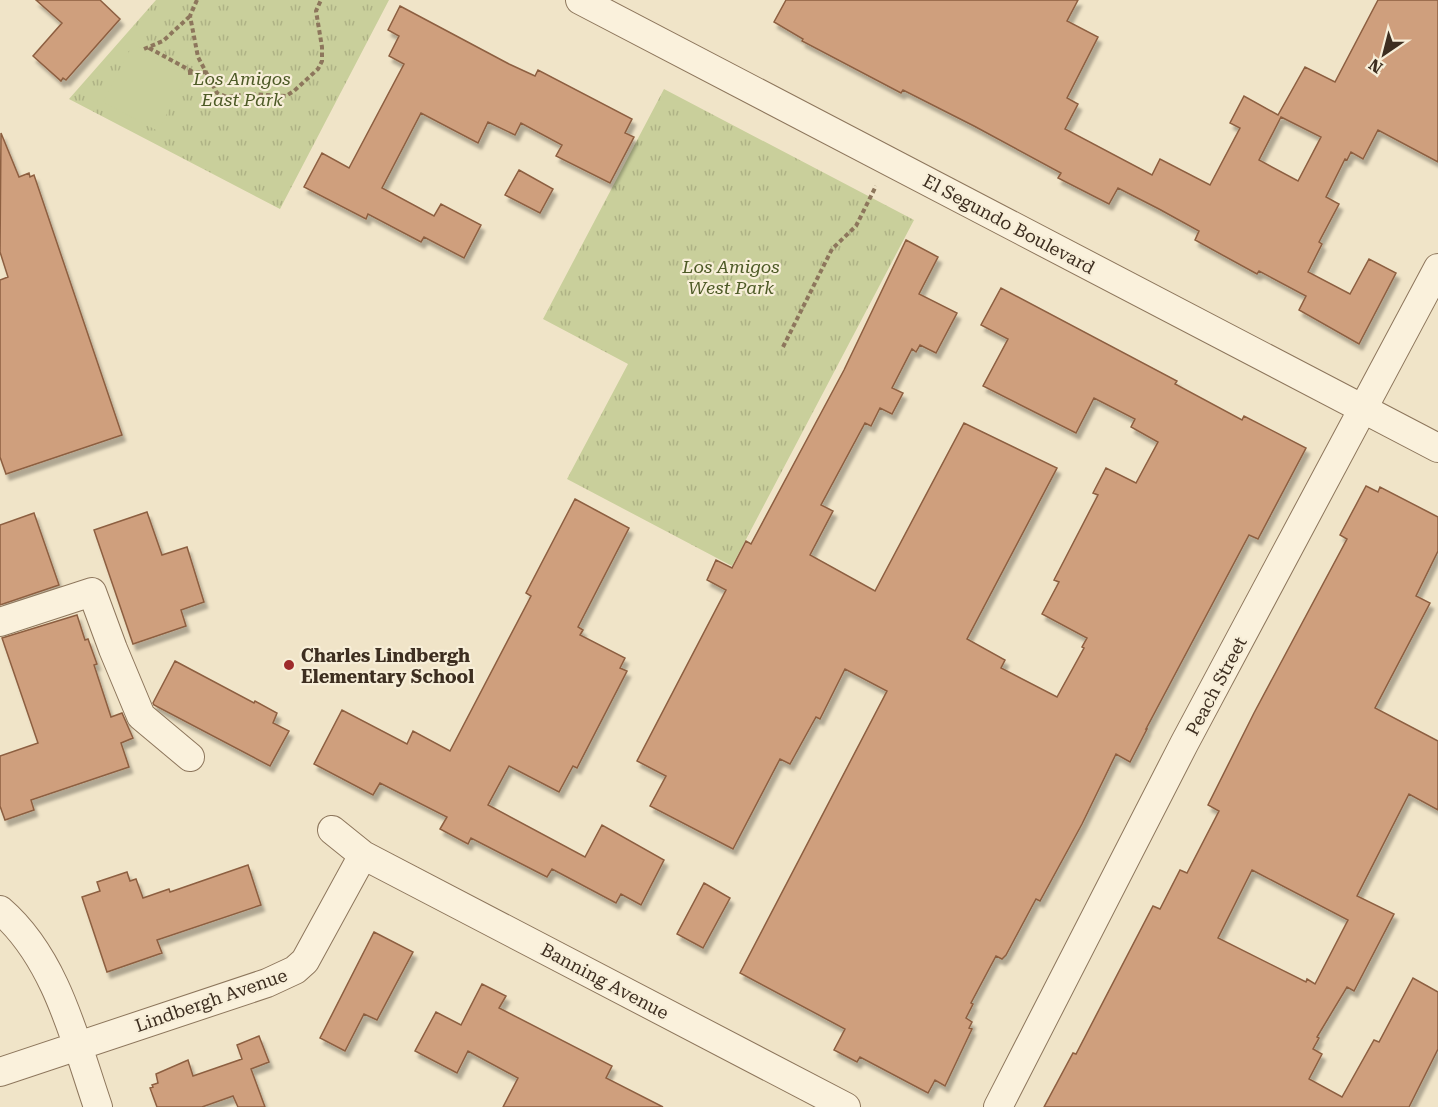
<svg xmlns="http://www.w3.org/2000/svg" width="1438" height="1107" viewBox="0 0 1438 1107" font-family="'Roboto Serif',serif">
  <defs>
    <pattern id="park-tufts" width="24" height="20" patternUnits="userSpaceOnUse" patternTransform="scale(1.5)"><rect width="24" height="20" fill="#c9cf9b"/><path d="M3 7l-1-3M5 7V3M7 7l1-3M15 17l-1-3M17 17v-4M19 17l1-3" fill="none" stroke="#aeb285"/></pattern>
    <filter id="shadow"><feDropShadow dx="3.5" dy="6" stdDeviation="1.5" flood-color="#0004"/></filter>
  </defs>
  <rect width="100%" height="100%" fill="#f0e4c8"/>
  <path fill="url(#park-tufts)" d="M156,0h233l-109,209 -211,-110z
    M664,89l250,131 -182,346 -165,-87 61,-115 -85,-45z"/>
  <path fill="#c9cf9b" d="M133,44l55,29 -30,58 -55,-29z"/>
  <path fill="#cf9f7d" stroke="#8d5f41" stroke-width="1.5" fill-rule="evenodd" filter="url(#shadow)" d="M36,0h64l20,19 -54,61 -3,-2 -2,3 -28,-25 29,-33z
    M786,0h292l-11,21 31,16 -31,61 11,6 -13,25 87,46 8,-16 50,26 30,-57 -10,-5 14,-27 34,19 27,-48 30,15 43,-82h60v162l-60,-32 -15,29 -12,-7 -4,8 -2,-1 -19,38 13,7 -20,38 3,2 -14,28 42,22 19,-35 27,14 -37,71 -60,-34 7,-14 -47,-25 -2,3 -62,-34 4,-9 -40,-22 -41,-21 -9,16 -51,-26 3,-5 -87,-47 -71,-36 -2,3 -99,-52 1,-2 -29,-17zM1281,117l40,20 -23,44 -39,-21z
    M400,6l109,58 26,12 3,-6 94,49 -7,14 9,4 -24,46 -54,-27 6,-11 -41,-22 -6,12 -27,-13 -10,21 -57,-30 -39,75 52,28 7,-12 40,21 -17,33 -40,-21 -3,5 -53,-28 -2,5 -62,-32 18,-34 27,15 55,-104 -15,-8 10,-20 -11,-6z
    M1,133l18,44 10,-4 1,4 4,-2 88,260 -116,39 -6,-17v-177l8,-3 -8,-25z
    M519,170l34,19 -13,24 -35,-18z
    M906,240l32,17 -19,37 38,19 -21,40 -16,-8 -4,7 -4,-3 -20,39 11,5 -11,21 -12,-6 -9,18 -6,-3 -44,82 12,6 -23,44 65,36 89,-168 93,45 -90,171 38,21 -4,8 56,29 27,-49 -2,-1 5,-9 -45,-24 17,-32 -5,-2 44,-85 -5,-2 13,-25 30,15 22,-41 -27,-15 4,-8 -41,-21 -18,35 -93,-47 25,-47 -27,-14 20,-37 176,93 -2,3 67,36 2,-4 62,32 -48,91 -9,-4 -103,194h1l-17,33 -14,-8 -34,70 -42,77 -4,-2 -30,56 -4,4 -6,-3 -25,47 2,1 -7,14 6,4 -3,6 3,1 -27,57 -10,-6 -7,13 -68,-36 -3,5 -23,-12 11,-21 -105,-56 147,-282 -42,-22 -25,50 -4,-2 -26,47 -10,-5 -47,90 -83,-43 16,-30 -29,-15 89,-171 -19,-10 9,-20 16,8 14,-27 5,3 93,-174z
    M1366,486l12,6 2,-5 58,30v34l-22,45 14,7 -55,105 63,33v69l-29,-16 -52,102 37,18 -40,77 -7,-4 -30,50 2,1 -6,11 9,5 -13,25 33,18 32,-57 5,2 34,-64 25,14v57l-29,58h-365l29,-54 3,1 77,-148 7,3 20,-39 7,3 32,-62 -11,-6 46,-92 93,-174 -7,-4zM1252,870l96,50 -33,64 -8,-5 -1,3 -88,-44z
    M575,499l54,29 -51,99 5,3 -3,5 45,23 -5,10 7,3 -50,97 -4,-2 -14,26 -50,-26 -21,39 97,52 17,-32 62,35 -23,45 -20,-11 -5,9 -64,-34 -5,8 -76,-39 -3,6 -28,-15 7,-12 -67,-34 -7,12 -59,-31 28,-54 65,34 6,-13 37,20 81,-155 -5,-3z
    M147,512l15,43 25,-8 17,55 -23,8 5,16 -53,18 -39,-114z
    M34,513l25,72 -59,20v-80z
    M77,615l8,25 3,-1 9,25 -3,1 17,52 11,-4 11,25 -12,5 8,24 -98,33 3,10 -29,10 -5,-14v-50l38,-13 -36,-105z
    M175,661l79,42 1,-2 22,12 -4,10 16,8 -19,35 -116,-61 -1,-2z
    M248,865l13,40 -104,35 5,13 -55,19 -25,-75 18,-6 -3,-9 30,-10 3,9 6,-2 7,19 26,-9 1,3z
    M704,883l26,15 -27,50 -26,-14z
    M374,932l39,20 -36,68 -13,-6 -19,37 -25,-13z
    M482,984l24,12 -7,12 113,58 -6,12 57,29h-160l15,-29 -50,-27 -11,22 -42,-22 21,-39 25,13z
    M259,1036l10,26 -18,7 14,38h-27l-5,-11 -31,11h-45l-7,-19 3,-1 -1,-2 6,-2 -2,-9 32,-14 5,16 49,-17 -5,-14z"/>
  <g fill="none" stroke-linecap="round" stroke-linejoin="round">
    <g stroke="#8d765c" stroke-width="30">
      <path id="minor" d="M580,0l858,448
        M0,622l92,-30 21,57 28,67 49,41
        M332,830l31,25 483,252
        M0,910c56,48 75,130 98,197
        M0,1072l267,-89 28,-13 10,-9 58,-106
        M998,1107l186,-363 254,-476"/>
    </g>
    <path stroke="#8d765c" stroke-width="4" stroke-dasharray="4.5 3" stroke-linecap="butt" d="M197,0l-7,16 8,41 19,36 10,4 21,-3 38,2 8,-5 24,-22 4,-8v-14l-6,-36 5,-11
      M149,48l46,25
      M144,49l19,-8 26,-24
      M188,73l18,-1
      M783,347l49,-98 24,-23 20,-40"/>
    <use href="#minor" stroke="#faf1dc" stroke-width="28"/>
  </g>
  <circle fill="#9e2a2b" stroke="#f7eed8" stroke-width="2" cx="289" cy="665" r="6"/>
  <g text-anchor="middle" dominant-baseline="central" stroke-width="4.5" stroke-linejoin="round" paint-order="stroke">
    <g font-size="18" font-style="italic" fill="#4d5a26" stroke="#f7eed8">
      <text x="242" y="78">Los Amigos<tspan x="242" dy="21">East Park</tspan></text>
      <text x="731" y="266">Los Amigos<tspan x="731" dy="21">West Park</tspan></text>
    </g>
    <g font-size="18" fill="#3d2e20" stroke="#f7eed8">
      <text transform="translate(1009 224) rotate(28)">El Segundo Boulevard</text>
      <text transform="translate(1216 686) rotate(-62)">Peach Street</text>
      <text transform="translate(605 981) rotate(28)">Banning Avenue</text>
      <text transform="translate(211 1000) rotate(-19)">Lindbergh Avenue</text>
    </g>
    <g font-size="18" font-weight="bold" fill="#3d2e20" stroke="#f7eed8" text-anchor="start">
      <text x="301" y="655">Charles Lindbergh<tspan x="301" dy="21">Elementary School</tspan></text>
    </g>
  </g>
  <g transform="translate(1384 54) rotate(215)" stroke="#f7eed8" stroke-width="4.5" paint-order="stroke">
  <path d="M0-4.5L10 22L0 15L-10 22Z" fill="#3d2e20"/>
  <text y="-9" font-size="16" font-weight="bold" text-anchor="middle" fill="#3d2e20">N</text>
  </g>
</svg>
